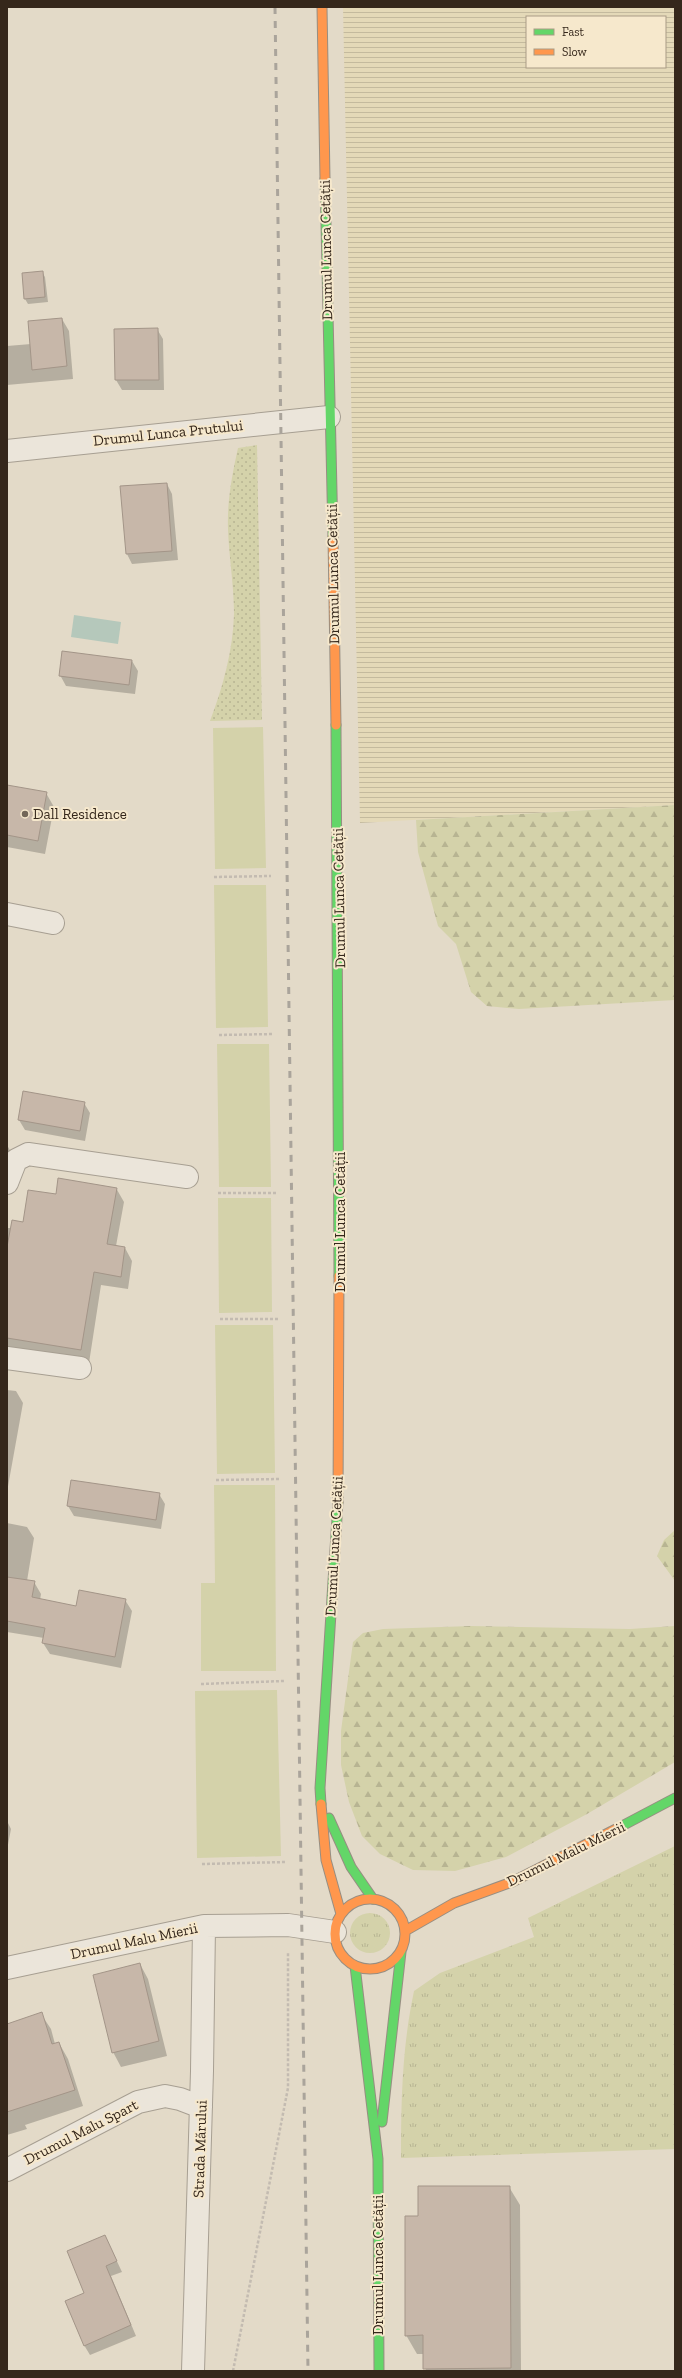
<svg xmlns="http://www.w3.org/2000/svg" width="682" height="2378" viewBox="0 0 682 2378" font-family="'Zilla Slab',serif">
  <defs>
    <pattern id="farmland-rules" width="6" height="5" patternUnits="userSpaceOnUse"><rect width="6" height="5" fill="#e4d9b8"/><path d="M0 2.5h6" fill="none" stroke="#c4ba9e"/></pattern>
    <pattern id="grass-tufts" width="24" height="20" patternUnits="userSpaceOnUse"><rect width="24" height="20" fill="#d4d2aa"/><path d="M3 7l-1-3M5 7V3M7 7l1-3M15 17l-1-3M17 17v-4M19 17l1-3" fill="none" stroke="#b7b492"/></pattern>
    <pattern id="forest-firs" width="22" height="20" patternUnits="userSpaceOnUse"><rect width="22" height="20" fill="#d4d2aa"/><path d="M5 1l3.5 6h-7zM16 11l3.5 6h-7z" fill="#b7b492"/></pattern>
    <pattern id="park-dots" width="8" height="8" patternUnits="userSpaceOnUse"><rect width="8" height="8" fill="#d4d2aa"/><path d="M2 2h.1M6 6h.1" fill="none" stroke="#b7b492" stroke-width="1.8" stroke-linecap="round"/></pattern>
  </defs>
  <rect width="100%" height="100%" fill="#e3dac8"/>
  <path fill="url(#farmland-rules)" fill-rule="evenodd" d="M343,7h332v798l-315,18zM527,17h138v50h-138z"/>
  <path fill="url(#grass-tufts)" d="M675,1846v303l-274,9c0,-58 1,-110 13,-167l26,-18 94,-36 -6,-19z
    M350 1933a20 20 0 1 1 40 0a20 20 0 1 1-40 0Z"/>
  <path fill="url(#forest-firs)" d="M675,805v195l-156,9 -32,-3 -16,-14 -15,-48 -18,-18 -20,-74 -2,-32z
    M675,1530v51l-18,-25 7,-16z
    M471,1626l159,3 45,-3v136l-88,52 -81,43 -51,14 -42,-1 -33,-16 -18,-18 -13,-34 -8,-37v-34l12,-89 10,-9 20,-4z"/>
  <path fill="url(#park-dots)" d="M257,445l5,275 -52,1c13,-34 23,-71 24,-107 0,-29 -5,-56 -6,-85 -1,-28 4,-54 10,-81z"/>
  <path fill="#d4d2aa" d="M263,727l3,141 -51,1 -2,-141z
    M214,885h52l2,142 -52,1z
    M217,1044h52l2,143h-52z
    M218,1198h53l1,114 -53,1z
    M215,1325h58l2,148 -58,1z
    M214,1485h61l1,186h-75v-88h14z
    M277,1690l4,166 -84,2 -2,-167z"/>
  <path fill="#b5c8bb" d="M74,615l47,7 -3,22 -47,-7z"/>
  <path fill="#0003" d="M42,272l3,5 3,25 -20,2 -3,-5z
    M62,319l7,12 4,48 -66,6v-39l24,-2z
    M157,329l6,10 1,51h-42l-6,-10z
    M167,484l5,10 6,66 -46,4 -5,-10 -6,-67z
    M132,661l6,10 -3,23 -69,-8 -6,-11z
    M7,786l39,7 8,14 -9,47 -38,-7z
    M23,1092l61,11 6,10 -5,28 -60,-11 -6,-10z
    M7,1145l5,9 -5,22z
    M116,1188l8,14 -8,44 9,2 7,13 -4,28 -27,-4 -12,78 -82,-13v-122h4l13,-5 32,-28z
    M7,1390l9,1 7,12 -16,89z
    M159,1494l6,10 -4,25 -87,-13 -6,-10z
    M7,1523l20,4 7,11 -7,43 7,1 7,12 -1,6 37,7 48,-7 7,11 -11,57 -71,-14 -7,-11 1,-5 -37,-6z
    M7,1821l4,8 -4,21z
    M140,1964l8,15 19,77 -46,11 -8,-15z
    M41,2014l10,15 4,15 4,-1 9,16 15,47 -58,19 2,4 -20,6v-71z
    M509,2187l11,18 1,166h-95l-2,-17h-7l-11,-19 13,-118z
    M105,2236l17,36 -11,4 25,60 -46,19 -6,-10 2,-52z"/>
  <path fill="#c7b7a9" stroke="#a39588" d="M43,271l2,26 -21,2 -2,-26z
    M62,318l5,48 -35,4 -4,-49z
    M158,328l1,52h-44l-1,-51z
    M167,483l5,68 -46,3 -6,-68z
    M62,651l70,9 -3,25 -70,-9z
    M7,785l40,7 -9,49 -31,-6z
    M23,1091l62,11 -5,29 -62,-11z
    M58,1178l59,10 -10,56 18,3 -4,30 -27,-5 -13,78 -74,-12v-91l5,-27 11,2 5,-32 28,4z
    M71,1480l89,13 -4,27 -89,-14z
    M7,1577l28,4 -3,16 44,9 3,-16 47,9 -11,58 -73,-14 3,-15 -38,-7z
    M140,1963l19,78 -47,12 -19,-78z
    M42,2012l10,32 7,-2 16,48 -68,22v-88z
    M418,2186h92l1,182 -88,1v-34l-18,1v-120h13z
    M105,2235l12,26 -11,5 25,59 -47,21 -19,-45 19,-8 -17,-42z"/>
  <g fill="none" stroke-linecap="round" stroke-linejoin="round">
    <g stroke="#a79f92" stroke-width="24">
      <path id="street" d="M7,451l322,-34
        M7,914l46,9
        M7,1183l9,-23 12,-6 159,23
        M7,1358l73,10
        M7,1968l197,-42 84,-1 47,7
        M7,2170l131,-68 27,-6 15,3 21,8
        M193,2371l9,-300 2,-145"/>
    </g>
    <g stroke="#978e82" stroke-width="11">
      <path id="fast" d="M325,179l8,358
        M336,725l3,551
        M321,1804l-1,-16 18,-286
        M329,1818l22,49 22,32
        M620,1827l55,-29
        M355,1966l23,193 1,212
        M382,2122l19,-170"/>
    </g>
    <g stroke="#978e82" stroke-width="11">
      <path id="slow" d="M322,7l3,172
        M333,537l3,188
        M338,1502l1,-226
        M321,1804l5,56 15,54
        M335 1934a35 35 0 1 1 70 0a35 35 0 1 1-70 0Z
        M405,1931l49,-28 58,-21 108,-55"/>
    </g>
    <path stroke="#c3bbb1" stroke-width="2.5" stroke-dasharray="3 2" stroke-linecap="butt" d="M214,877l57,-1
      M219,1035l55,-1
      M218,1193h59
      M220,1319h59
      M216,1480l65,-1
      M201,1684l83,-3
      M202,1864l84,-2
      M233,2371l55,-283v-136"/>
    <use href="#street" stroke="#ebe5da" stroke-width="22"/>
    <use href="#fast" stroke="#63d668" stroke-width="9"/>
    <use href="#slow" stroke="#ff974d" stroke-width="9"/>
    <path stroke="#aaa49b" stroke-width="3" stroke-dasharray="7 7" stroke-linecap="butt" d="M275,7l33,2364"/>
  </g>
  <circle fill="#726658" stroke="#f6e8cc" stroke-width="1.5" cx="25" cy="814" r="4"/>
  <g text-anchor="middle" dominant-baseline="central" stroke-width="4" stroke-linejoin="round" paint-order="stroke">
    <g font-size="15" fill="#35271b" stroke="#f6e8cc">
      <text transform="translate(326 250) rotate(-91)">Drumul Lunca Cetății</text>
      <text transform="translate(168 433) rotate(-6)">Drumul Lunca Prutului</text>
      <text transform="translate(333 574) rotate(-91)">Drumul Lunca Cetății</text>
      <text transform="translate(339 898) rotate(-91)">Drumul Lunca Cetății</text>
      <text transform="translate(340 1222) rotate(-90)">Drumul Lunca Cetății</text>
      <text transform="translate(334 1546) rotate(-87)">Drumul Lunca Cetății</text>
      <text transform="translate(566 1854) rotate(-26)">Drumul Malu Mierii</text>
      <text transform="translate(134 1941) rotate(-12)">Drumul Malu Mierii</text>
      <text transform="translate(81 2132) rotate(-27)">Drumul Malu Spart</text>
      <text transform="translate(200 2149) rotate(-88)">Strada Mărului</text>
      <text transform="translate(378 2265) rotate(-90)">Drumul Lunca Cetății</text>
    </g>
    <g font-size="15" fill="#35271b" stroke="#f6e8cc" text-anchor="start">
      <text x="33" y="814">Dall Residence</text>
    </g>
  </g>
  <rect width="682" height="2378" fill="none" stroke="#35271b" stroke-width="16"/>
  <rect x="526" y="16" width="140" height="52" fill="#f6e8cc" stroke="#a99b85"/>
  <rect x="534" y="29" width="20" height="6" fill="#63d668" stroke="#a99b85"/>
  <text x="562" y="36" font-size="12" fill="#35271b">Fast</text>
  <rect x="534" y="49" width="20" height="6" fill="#ff974d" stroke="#a99b85"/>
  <text x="562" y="56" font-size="12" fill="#35271b">Slow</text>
</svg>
